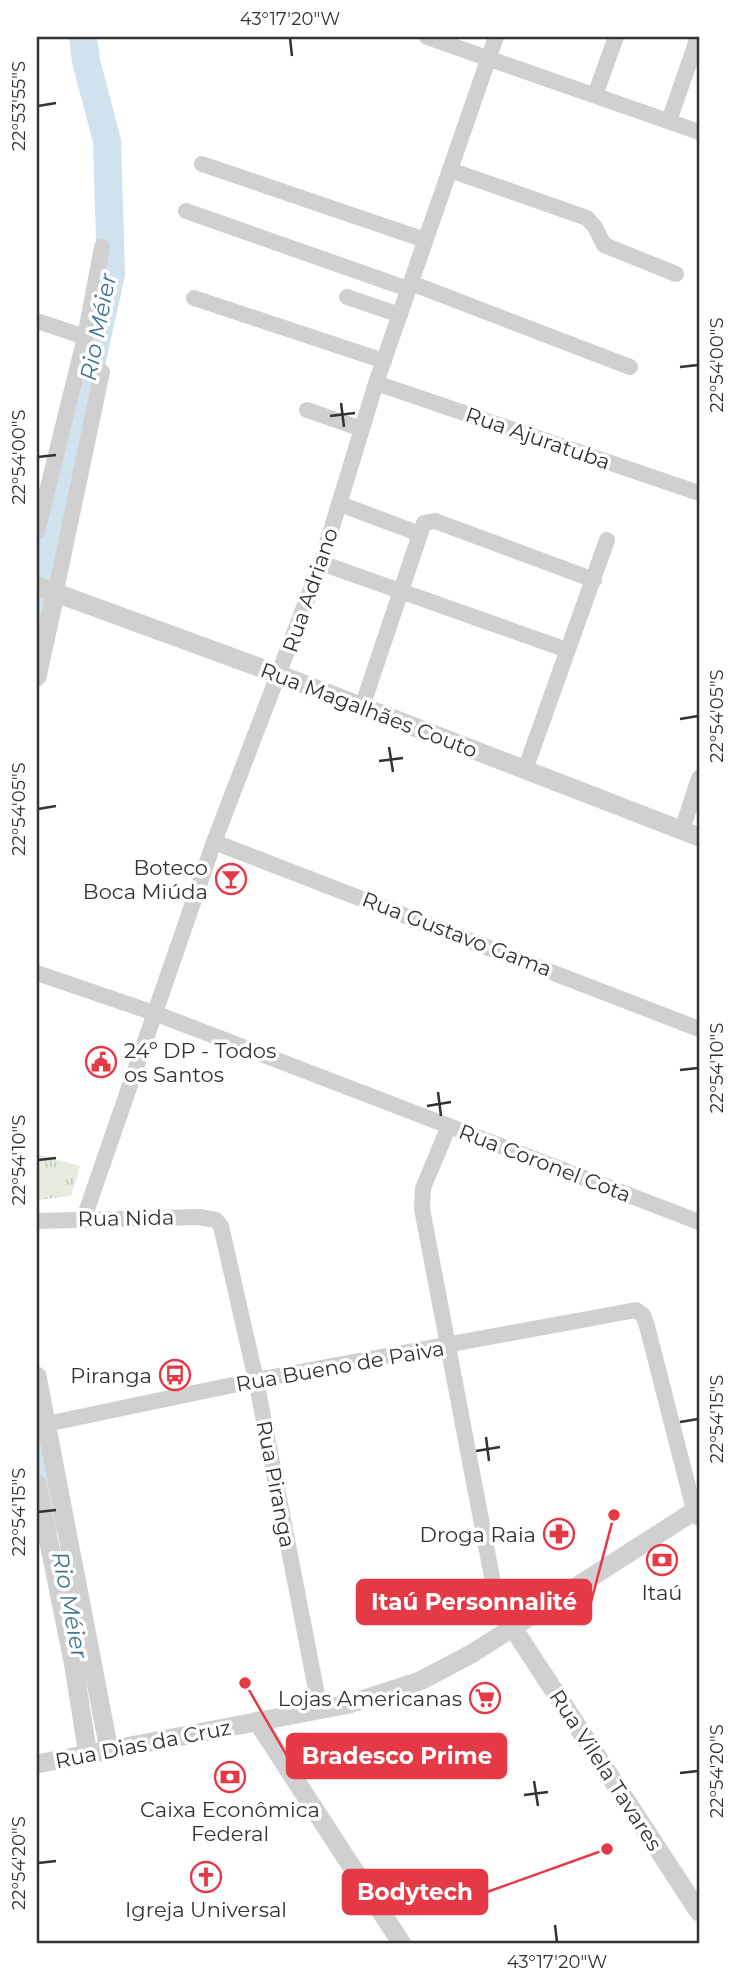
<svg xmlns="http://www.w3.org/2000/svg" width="736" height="1981" viewBox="0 0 736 1981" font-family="Montserrat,sans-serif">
  <defs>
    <pattern id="grass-tufts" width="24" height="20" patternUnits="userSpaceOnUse" patternTransform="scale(1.75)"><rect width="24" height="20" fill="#e6ecdf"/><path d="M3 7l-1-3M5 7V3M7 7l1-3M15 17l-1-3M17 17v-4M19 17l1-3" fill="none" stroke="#c6cbc0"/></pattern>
  </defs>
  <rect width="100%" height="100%" fill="#fff"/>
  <path fill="url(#grass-tufts)" d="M37,1154l43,12 -9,30 -34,4z"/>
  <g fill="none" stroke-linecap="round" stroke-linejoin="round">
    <path stroke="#cfe2ee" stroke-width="28" d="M45,573l66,-299 -4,-133 -21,-80 -3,-24
      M37,610l1,-7
      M38,1439l15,79"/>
    <path stroke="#d0d0d0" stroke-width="16" d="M427,37l272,95
      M595,95l21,-58
      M669,121l29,-84
      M202,164l223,76
      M450,170l137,48 8,9 9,18 72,29
      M186,211l222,78
      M411,283l219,84
      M347,297l53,18
      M194,298l190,63
      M37,321l48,16
      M376,383l323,110
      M307,410l55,19
      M340,504l80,30 4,-11 11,-2 159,59
      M37,532l48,-195 17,-90
      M321,563l246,87
      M55,595l47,-223
      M362,707l58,-173
      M525,770l82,-230
      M682,830l17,-52
      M214,842l485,187
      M37,973l120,41 542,208
      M449,1126l-26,62 -1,21 73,384 18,35
      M84,1218l130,-376 107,-279 55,-180 120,-346
      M37,1221l162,-4 17,3 5,6 35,154 64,330
      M37,1426l219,-46 380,-70 7,5 4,11 47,184 5,8"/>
    <path stroke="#d0d0d0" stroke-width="19" d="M37,586l243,89 419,162
      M37,677l18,-82
      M37,1376l72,374
      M37,1484l36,177 15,94
      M513,1628l186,284
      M257,1721l145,223
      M37,1764l312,-60 71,-23 53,-28 226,-145"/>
  </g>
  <path fill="none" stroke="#333" stroke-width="2.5" d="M290,38l2,18M38,106l18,-3M680,367l18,-2M341,403l3,24M330,416l25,-3M38,457l18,-2M680,719l18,-3M389,747l4,25M379,761l24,-3M38,809l18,-3M680,1070l18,-2M438,1092l3,24M427,1106l24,-4M38,1160l18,-2M680,1422l18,-3M486,1437l3,24M476,1451l24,-4M38,1512l18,-2M680,1773l18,-2M534,1781l4,25M524,1795l24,-3M38,1863l18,-2M555,1925l2,17"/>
  <defs>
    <g id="bar-ring" transform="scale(1.575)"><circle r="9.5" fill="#fff" stroke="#e63946" stroke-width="1.5"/><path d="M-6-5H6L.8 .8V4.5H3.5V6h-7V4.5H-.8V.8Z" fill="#e63946"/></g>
    <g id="civic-ring" transform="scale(1.575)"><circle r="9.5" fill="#fff" stroke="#e63946" stroke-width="1.5"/><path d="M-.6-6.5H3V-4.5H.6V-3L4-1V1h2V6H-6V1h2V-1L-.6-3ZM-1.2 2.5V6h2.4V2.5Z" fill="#e63946"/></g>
    <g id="bus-ring" transform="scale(1.575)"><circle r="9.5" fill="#fff" stroke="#e63946" stroke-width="1.5"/><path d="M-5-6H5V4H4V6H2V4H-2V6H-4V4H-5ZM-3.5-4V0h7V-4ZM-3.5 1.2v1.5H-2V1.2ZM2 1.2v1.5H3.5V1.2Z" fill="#e63946"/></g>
    <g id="pharmacy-ring" transform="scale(1.575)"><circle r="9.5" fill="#fff" stroke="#e63946" stroke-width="1.5"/><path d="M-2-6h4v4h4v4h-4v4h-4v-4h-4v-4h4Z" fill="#e63946"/></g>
    <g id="bank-ring" transform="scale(1.575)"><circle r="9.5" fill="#fff" stroke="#e63946" stroke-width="1.5"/><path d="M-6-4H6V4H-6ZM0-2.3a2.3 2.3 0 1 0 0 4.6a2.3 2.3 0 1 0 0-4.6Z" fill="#e63946"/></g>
    <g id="supermarket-ring" transform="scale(1.575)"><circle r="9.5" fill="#fff" stroke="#e63946" stroke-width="1.5"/><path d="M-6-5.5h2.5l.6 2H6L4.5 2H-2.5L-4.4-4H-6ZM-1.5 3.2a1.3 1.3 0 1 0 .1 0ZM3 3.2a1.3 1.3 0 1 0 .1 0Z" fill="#e63946"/></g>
    <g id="church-ring" transform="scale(1.575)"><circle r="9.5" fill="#fff" stroke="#e63946" stroke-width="1.5"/><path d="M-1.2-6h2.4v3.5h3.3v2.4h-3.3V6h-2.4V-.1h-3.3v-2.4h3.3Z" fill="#e63946"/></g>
  </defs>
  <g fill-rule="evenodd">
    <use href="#bar-ring" x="231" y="879"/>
    <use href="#civic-ring" x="101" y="1062"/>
    <use href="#bus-ring" x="175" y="1375"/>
    <use href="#pharmacy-ring" x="559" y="1534"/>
    <use href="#bank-ring" x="662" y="1560"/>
    <use href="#supermarket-ring" x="485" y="1698"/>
    <use href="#bank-ring" x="230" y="1777"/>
    <use href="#church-ring" x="206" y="1877"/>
  </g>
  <g text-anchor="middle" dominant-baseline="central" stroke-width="7" stroke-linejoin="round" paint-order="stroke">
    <g font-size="21" fill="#333" stroke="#fff">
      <text transform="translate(538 438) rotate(19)">Rua Ajuratuba</text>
      <text transform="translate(310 590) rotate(-71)">Rua Adriano</text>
      <text transform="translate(369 710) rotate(21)">Rua Magalhães Couto</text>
      <text transform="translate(457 934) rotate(21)">Rua Gustavo Gama</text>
      <text transform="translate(545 1163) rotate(21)">Rua Coronel Cota</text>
      <text transform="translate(126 1218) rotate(-1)">Rua Nida</text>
      <text transform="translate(340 1366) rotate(-10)">Rua Bueno de Paiva</text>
      <text transform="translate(276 1484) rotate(79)">Rua Piranga</text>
      <text transform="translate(143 1744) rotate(-11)">Rua Dias da Cruz</text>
      <text transform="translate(606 1770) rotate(57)">Rua Vilela Tavares</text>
    </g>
    <g font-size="21" fill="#333" stroke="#fff" text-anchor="end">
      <text x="208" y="867">Boteco<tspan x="208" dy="24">Boca Miúda</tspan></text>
      <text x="124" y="1050" text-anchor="start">24º DP - Todos<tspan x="124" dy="24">os Santos</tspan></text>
      <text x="152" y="1375">Piranga</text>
      <text x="536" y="1534">Droga Raia</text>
      <text x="662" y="1592" text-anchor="middle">Itaú</text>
      <text x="462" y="1698">Lojas Americanas</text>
      <text x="230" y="1809" text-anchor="middle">Caixa Econômica<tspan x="230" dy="24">Federal</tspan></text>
      <text x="206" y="1909" text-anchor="middle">Igreja Universal</text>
    </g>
    <g font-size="23" font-style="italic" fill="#3f7597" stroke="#fff">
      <text transform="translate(98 327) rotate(-79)">Rio Méier</text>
      <text transform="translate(70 1605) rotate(79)">Rio Méier</text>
    </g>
  </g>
  <path fill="none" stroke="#e63946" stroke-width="2.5" d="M614 1515L591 1602M245 1683L287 1756M607 1849L487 1892"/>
  <g fill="#e63946" stroke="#fff" stroke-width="2.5">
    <circle cx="614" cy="1515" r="7"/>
    <circle cx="245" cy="1683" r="7"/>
    <circle cx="607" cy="1849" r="7"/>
  </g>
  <g fill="#e63946" stroke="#e63946" stroke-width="2.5">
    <rect x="357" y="1580" width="234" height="44" rx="7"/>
    <rect x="287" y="1734" width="219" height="44" rx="7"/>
    <rect x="343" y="1870" width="144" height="44" rx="7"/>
  </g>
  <g font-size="23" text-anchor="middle" font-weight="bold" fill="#fff">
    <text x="474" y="1610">Itaú Personnalité</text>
    <text x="397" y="1764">Bradesco Prime</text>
    <text x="415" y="1900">Bodytech</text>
  </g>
  <rect width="736" height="1981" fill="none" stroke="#ffffff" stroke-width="77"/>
  <rect x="38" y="38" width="660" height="1904" fill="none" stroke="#333" stroke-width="2.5"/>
  <g font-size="18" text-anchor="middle" fill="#333">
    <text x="290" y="25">43°17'20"W</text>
    <text transform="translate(19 106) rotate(-90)" y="6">22°53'55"S</text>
    <text transform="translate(717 365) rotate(-90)" y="6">22°54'00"S</text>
    <text transform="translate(19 457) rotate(-90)" y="6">22°54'00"S</text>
    <text transform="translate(717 716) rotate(-90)" y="6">22°54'05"S</text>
    <text transform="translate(19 809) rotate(-90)" y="6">22°54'05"S</text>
    <text transform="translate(717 1068) rotate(-90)" y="6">22°54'10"S</text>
    <text transform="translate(19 1160) rotate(-90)" y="6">22°54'10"S</text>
    <text transform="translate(717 1419) rotate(-90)" y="6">22°54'15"S</text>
    <text transform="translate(19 1512) rotate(-90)" y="6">22°54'15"S</text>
    <text transform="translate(717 1771) rotate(-90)" y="6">22°54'20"S</text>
    <text transform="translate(19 1863) rotate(-90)" y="6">22°54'20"S</text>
    <text x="557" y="1968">43°17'20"W</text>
  </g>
</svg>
